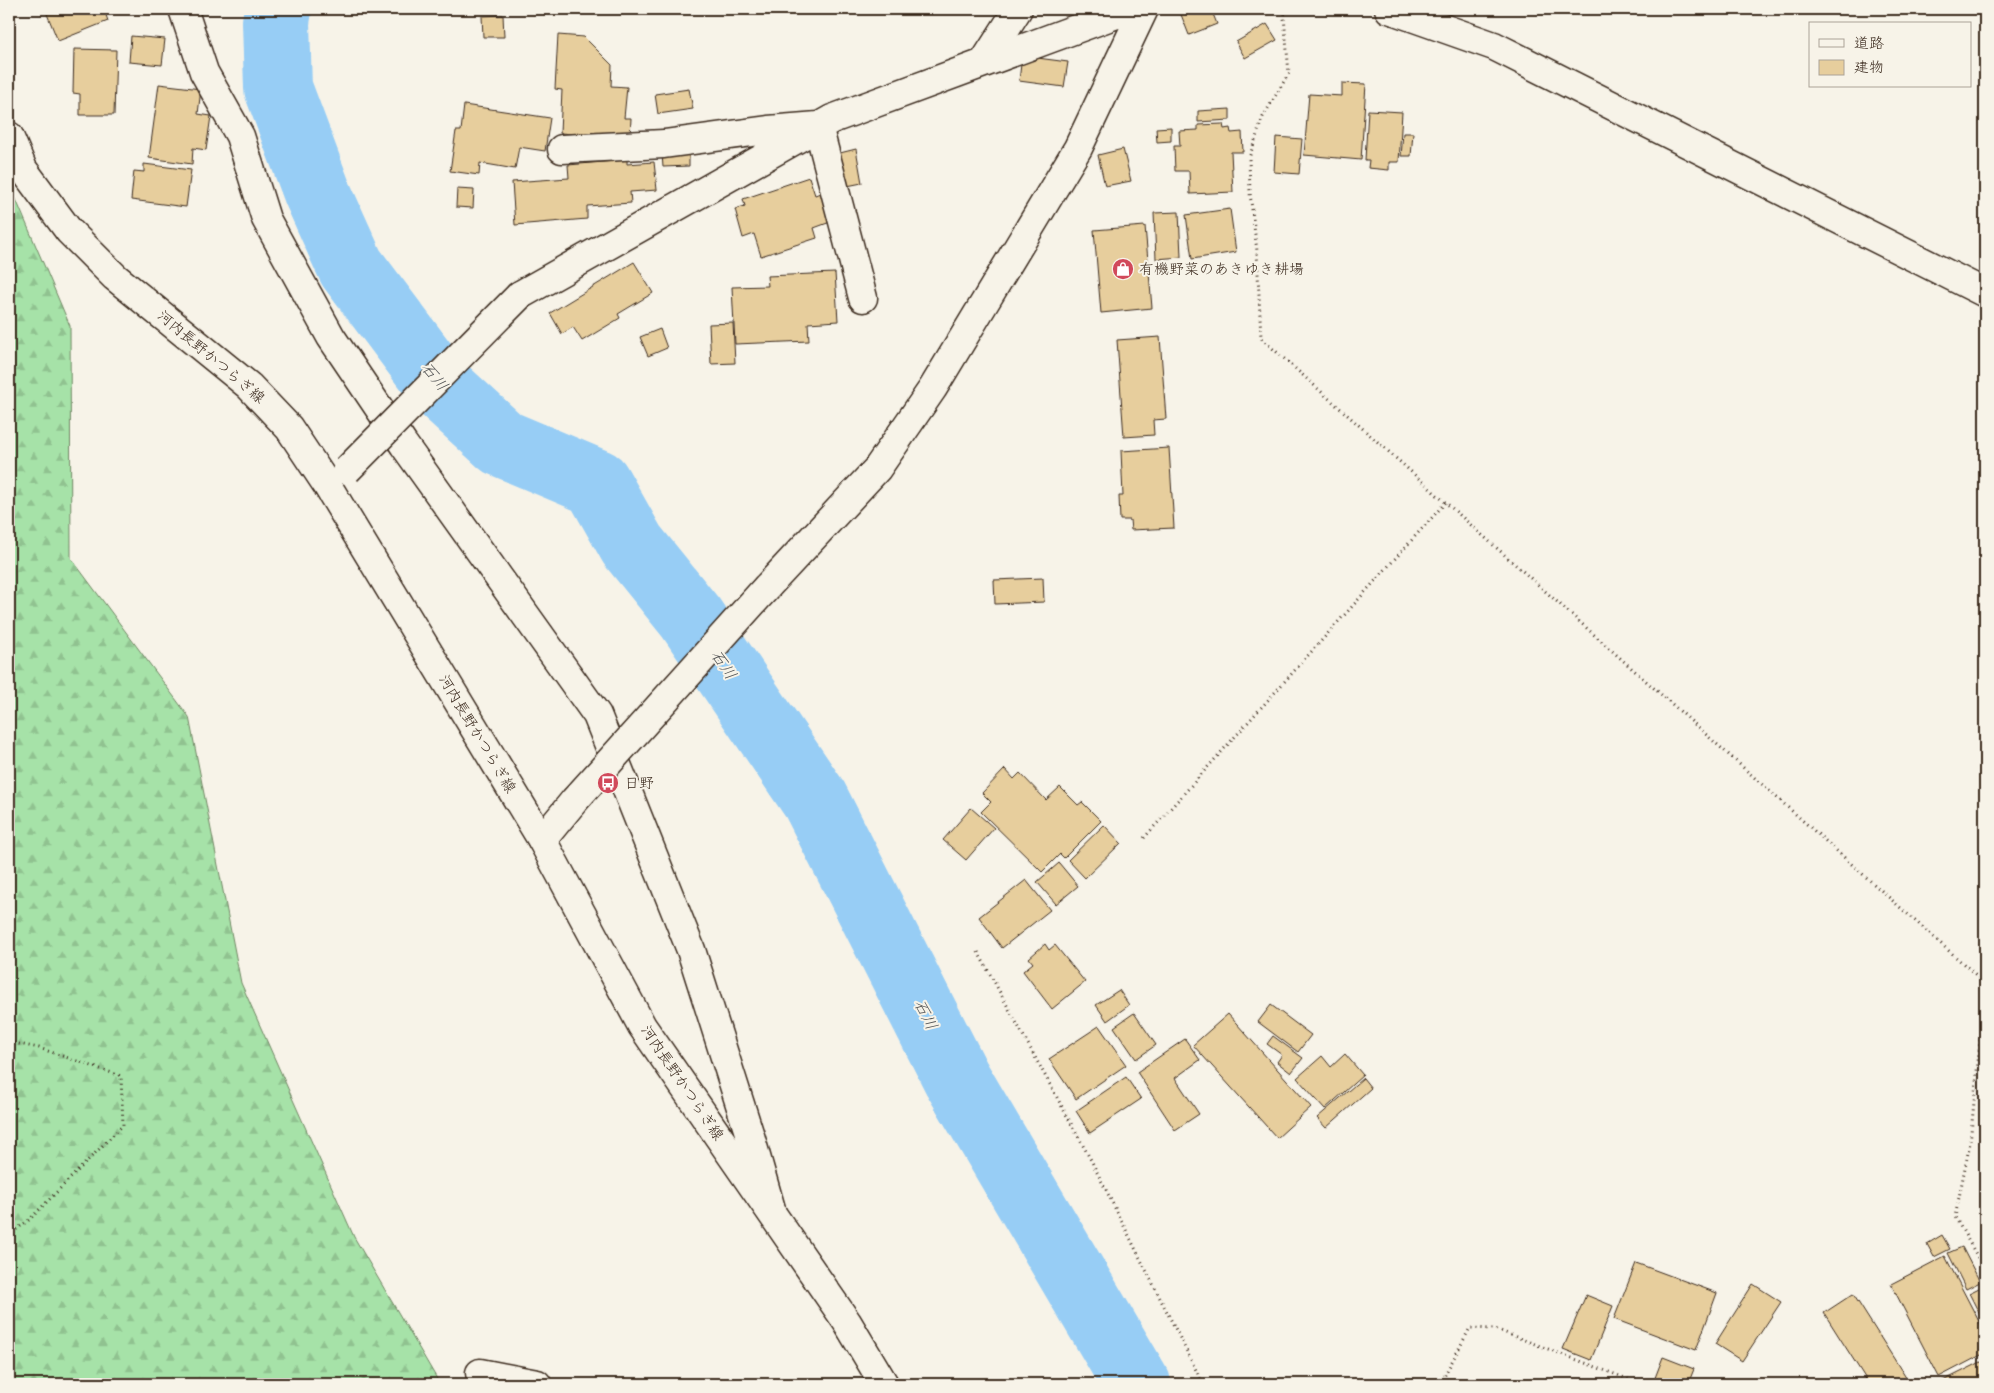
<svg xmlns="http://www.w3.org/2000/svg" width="1994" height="1393" viewBox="0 0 1994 1393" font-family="'Balsamiq Sans','Klee One',sans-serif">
  <defs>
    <pattern id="forest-firs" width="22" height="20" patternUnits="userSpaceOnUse" patternTransform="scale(1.25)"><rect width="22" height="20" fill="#a6e2a8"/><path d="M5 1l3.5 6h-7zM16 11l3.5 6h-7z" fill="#90c290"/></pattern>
  </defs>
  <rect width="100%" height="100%" fill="#f7f3e8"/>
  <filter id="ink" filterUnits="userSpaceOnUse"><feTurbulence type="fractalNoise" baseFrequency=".02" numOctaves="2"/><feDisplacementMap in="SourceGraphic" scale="10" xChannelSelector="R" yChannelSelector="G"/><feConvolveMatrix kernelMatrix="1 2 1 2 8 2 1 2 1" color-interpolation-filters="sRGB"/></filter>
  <g filter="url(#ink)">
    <path fill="url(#forest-firs)" stroke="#708663" d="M9,183l61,143 1,232 118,159 52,266 113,254 86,147h-431z"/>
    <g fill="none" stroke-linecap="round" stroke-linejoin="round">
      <path stroke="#97cdf5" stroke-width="68" d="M278,9l-2,13 2,66 39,104 34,75 91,121 60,55 95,40 35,62 59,73 124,182 141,277 181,307"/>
    </g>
    <path fill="#e7ce9d" stroke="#3b2a1e" d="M45,9h59l4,12 -50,20z
      M1188,9h23l6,15 -28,11 -9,-23z
      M503,15l1,22h-21l-1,-21z
      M1267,24l10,16 -32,18 -9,-16z
      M558,35l26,2 28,28 -1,21 16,1 -3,31h7l-1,20 -70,-5 2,-43 -7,-1z
      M131,36l34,3 -3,26 -33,-3z
      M74,49l42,1 -2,65h-34v-21l-7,-1z
      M1022,56l46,6 -4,25 -45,-6z
      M1342,83l24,1 -5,76 -57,-5 5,-61 33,2z
      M159,84l42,5 -3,25 13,2 -5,34 -13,-2 -1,16 -43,-6z
      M689,89l4,20 -35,5 -3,-20z
      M464,105l86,13 -5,33 -26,-4 -4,22 -35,-6 -1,12 -29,-4 6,-40h5z
      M1230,109v11l-32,2v-11z
      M1368,110l34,2 -3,50h-10v8l-21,-2 1,-8h-4z
      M1223,124l1,5 6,-1 1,5 11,-1 1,20h-12l2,40 -43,2 -1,-23h-14l-1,-25h6l-1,-15 19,-1v-5z
      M1171,127v14l-14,1 -1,-14z
      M1403,133h10l-2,23h-10z
      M1276,137l26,2 -3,35 -25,-2z
      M856,149l6,34 -15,3 -7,-33z
      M1123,149l8,32 -26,5 -7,-31z
      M689,153v13l-26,1 -1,-13z
      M627,160v4l27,-2 3,28 -27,2 1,11 -44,3v13l-72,6 -3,-43 57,-4 -1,-13z
      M144,164l47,6 -5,37 -55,-7 3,-29 10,1z
      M809,177l6,18 8,-3 10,29 -19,7 3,10 -56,18 -7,-22 -11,4 -8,-29 10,-3 -2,-7z
      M457,189l17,1 -1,18 -17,-1z
      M1230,209l6,43 -44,7 -6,-44z
      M1179,212l2,45 -25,2 -2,-46z
      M1145,226l7,82 -51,5 -7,-83z
      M634,262l19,31 -35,21 2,4 -38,23 -9,-14 -11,7 -12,-21z
      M835,273l3,48 -30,2 1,18 -74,3 -3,-57 36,-1 -1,-10z
      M733,323l2,40 -24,1 -2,-40z
      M660,329l7,19 -19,8 -8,-19z
      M1160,337l6,82 -13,1 1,15 -30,2 -7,-97z
      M1169,448l5,80 -43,2 -1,-10h-10l-1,-24h4l-2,-45z
      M1043,578l1,24 -49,2 -1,-24z
      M1005,769l9,10 6,-6 26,27 14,-13 18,18 4,-3 19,19 -37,37 -4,-4 -18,18 -61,-60 10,-10 -9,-9z
      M971,808l23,20 -28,32 -23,-20z
      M1104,825l17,18 -36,35 -17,-18z
      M1059,863l19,23 -22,18 -19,-22z
      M1026,880l24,30 -48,38 -23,-31z
      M1045,944l4,6 6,-5 30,37 -33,27 -29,-38 10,-8 -4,-5z
      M1119,990l10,15 -22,16 -11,-16z
      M1271,1005l40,30 -13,17 -40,-30z
      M1134,1013l22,32 -20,14 -22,-32z
      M1228,1014l83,93 -34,31 -84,-93z
      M1099,1026l27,39 -50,34 -27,-40z
      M1273,1036l30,22 -12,15 -14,-11 5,-7 -15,-11z
      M1185,1039l15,21 -25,18 24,36 -24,16 -38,-58z
      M1345,1054l18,21 -38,34 -28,-31 25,-22 9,11z
      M1126,1077l15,22 -51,34 -14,-22z
      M1363,1078l8,10 -45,40 -9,-10z
      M1985,1195v29l-4,-21z
      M1942,1235l8,14 -16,8 -7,-13z
      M1962,1247l18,35 -14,7 -18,-36z
      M1945,1256l40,77v20l-46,24 -48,-93z
      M1636,1263l81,30 -21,57 -82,-31z
      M1753,1284l28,18 -39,59 -27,-17z
      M1985,1285v29l-4,3 -12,-24z
      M1853,1294l57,90h-41l-45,-71z
      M1586,1295l27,11 -22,54 -28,-11z
      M1663,1357l31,12 -6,15 -35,-1z
      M1985,1360v24h-48z"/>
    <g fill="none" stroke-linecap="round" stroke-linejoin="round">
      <g stroke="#3b2a1e" stroke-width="31">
        <path id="minor" d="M183,9l21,63 36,64 26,83 65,118 73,108 193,270 94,235 60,189 20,70
          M1389,9l105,37 491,247
          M984,62l34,-53
          M562,149l102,-5 104,-14 50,-4 45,172
          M520,295l312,-176 298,-110
          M767,587l110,-118 56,-81 145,-240 66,-139
          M542,840l32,-39
          M480,1373l57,11"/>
      </g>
      <g stroke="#3b2a1e" stroke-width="31">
        <path id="major" d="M9,136l14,33 46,62 46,46 134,109 40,42 38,57 215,355 100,186 205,296 37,62"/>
      </g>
      <path stroke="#3b2a1e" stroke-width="3" stroke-dasharray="1 4" stroke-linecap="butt" d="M1286,9l-2,8 5,56 -26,44 -14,41 1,35 7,58 4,87 724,645
        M1144,838l302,-336
        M978,952l114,210 111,222
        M1985,990l-15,153 -15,74 30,53
        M9,1042l30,6 82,28 2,49 -94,95 -20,15
        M1440,1384l30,-56 25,1 146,55"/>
      <use href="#minor" stroke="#f7f3e8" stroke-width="28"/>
      <use href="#major" stroke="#f7f3e8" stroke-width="28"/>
      <g stroke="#3b2a1e" stroke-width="31" stroke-linecap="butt">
        <path id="minor-bridge" d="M347,470l173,-175
          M574,801l193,-214"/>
      </g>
      <use href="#minor-bridge" stroke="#f7f3e8" stroke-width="28"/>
    </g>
  </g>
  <defs>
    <g id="shop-disc" transform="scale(1.125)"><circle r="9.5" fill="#d1495b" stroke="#f7f3e8"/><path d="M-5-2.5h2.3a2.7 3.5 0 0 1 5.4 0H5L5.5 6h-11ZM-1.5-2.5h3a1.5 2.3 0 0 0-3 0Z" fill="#fff"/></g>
    <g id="bus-disc" transform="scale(1.125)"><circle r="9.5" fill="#d1495b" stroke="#f7f3e8"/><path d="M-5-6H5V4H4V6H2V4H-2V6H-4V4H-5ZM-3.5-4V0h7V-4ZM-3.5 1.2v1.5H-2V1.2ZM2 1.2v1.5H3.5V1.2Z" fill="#fff"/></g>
  </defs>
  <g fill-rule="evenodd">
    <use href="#shop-disc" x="1123" y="269"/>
    <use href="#bus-disc" x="608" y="783"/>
  </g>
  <g text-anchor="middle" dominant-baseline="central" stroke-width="4" stroke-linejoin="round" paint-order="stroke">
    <g font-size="15" fill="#3b2a1e" stroke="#f7f3e8" text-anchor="start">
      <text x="1139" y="269">有機野菜のあきゆき耕場</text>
      <text x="624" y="783">日野</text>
    </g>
    <g font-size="15" fill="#3b2a1e" stroke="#f7f3e8">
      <text transform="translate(211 357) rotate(40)">河内長野かつらぎ線</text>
      <text transform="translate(477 734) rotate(59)">河内長野かつらぎ線</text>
      <text transform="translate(682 1083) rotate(56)">河内長野かつらぎ線</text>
    </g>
    <g font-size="16" font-style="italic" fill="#525354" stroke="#f7f3e8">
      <text transform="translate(434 377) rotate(51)">石川</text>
      <text transform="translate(723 665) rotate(56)">石川</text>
      <text transform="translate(925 1015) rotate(63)">石川</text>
    </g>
  </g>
  <rect width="1994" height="1393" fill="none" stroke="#f7f3e8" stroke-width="30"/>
  <rect x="15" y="15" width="1964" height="1363" fill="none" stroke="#3b2a1e" stroke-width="2" filter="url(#ink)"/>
  <rect x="1809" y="22" width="162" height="65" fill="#f7f3e8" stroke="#aca397"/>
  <rect x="1819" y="39" width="25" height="8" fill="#f7f3e8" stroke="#aca397"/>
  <text x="1854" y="48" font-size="15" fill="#3b2a1e">道路</text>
  <rect x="1819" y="60" width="25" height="15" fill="#e7ce9d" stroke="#aca397"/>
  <text x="1854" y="72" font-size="15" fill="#3b2a1e">建物</text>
</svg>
